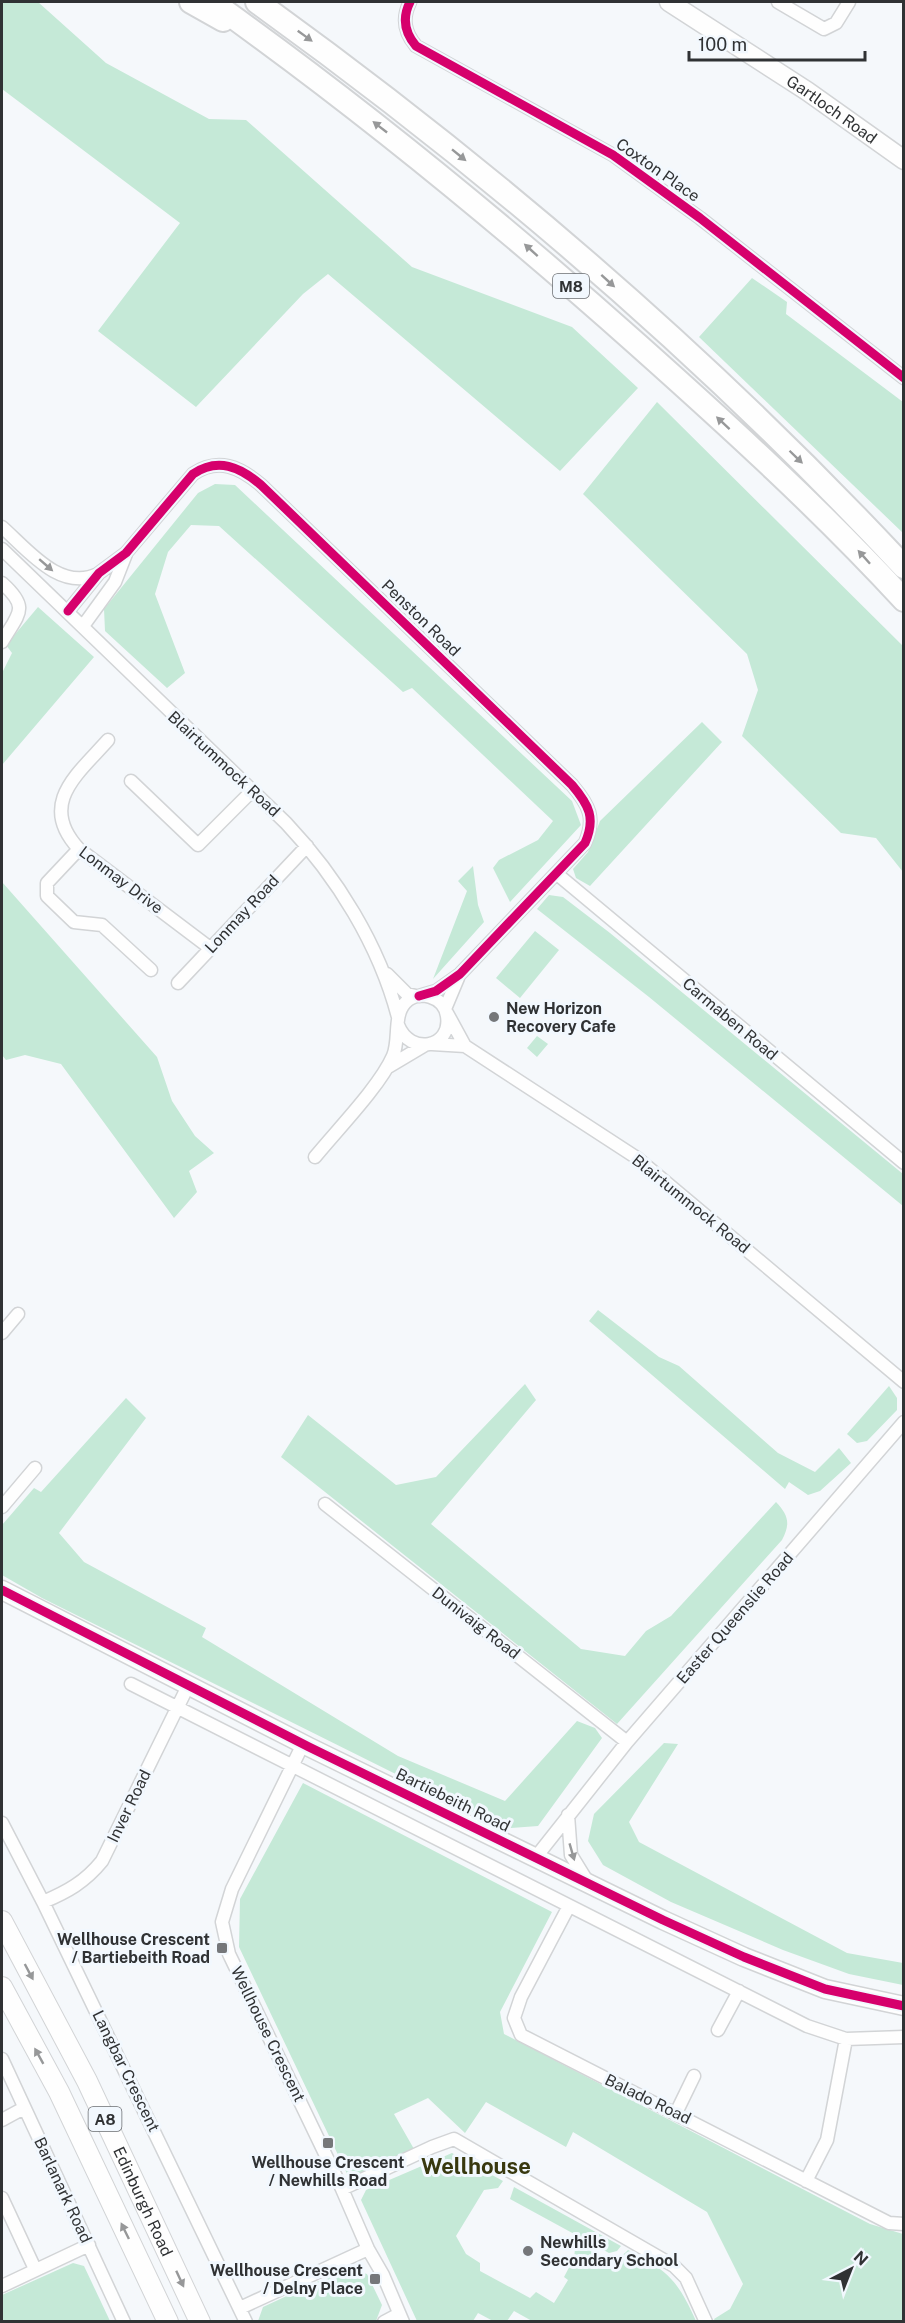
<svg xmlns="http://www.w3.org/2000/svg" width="905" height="2323" viewBox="0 0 905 2323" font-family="'Public Sans',sans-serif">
  <rect width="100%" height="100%" fill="#f5f8fb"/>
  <path fill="#c5e9d7" d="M2,2h36l68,61 103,56 37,1 166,147 160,60 66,61 -78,83 -232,-197 -25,20 -107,113 -98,-76 82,-108 -178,-134z
    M752,278l35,24 -1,12 117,88v131l-204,-196z
    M657,402l246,244v226l-27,-34 -35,-5 -99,-97 16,-46 -11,-36 -164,-160z
    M215,484l20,1 337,316 9,24 -71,77 -17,-34 6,-8 39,-20 15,-19 -141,-133 -9,4 -184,-166 -28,-1 -23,27 -13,42 30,79 -18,15 -62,-57 -1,-22 94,-116z
    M38,607l56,50 -92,108v-92l10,-20 -6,-8z
    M702,722l20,20 -132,144 -14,-8 -3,-9 15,-17 12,-31z
    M473,866l5,39 6,17 -51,57 34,-88 -9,-10z
    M2,882l155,175 15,44 23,35 19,17 -25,18 8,21 -23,26 -113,-154 -36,-9 -19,5 -4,-5z
    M549,895l14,2 47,36 293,241v32l-254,-209 -112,-88z
    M535,931l24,19 -39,48 -24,-20z
    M537,1036l11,8 -11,13 -10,-9z
    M598,1310l61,47 20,9 99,87 37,19 24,-24 12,15 -31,28 -12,4 -19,-13 -4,7 -196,-168z
    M525,1384l11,16 -105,124 150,125 44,7 21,-25 25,-15 105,-114c12,13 15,21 6,38l-165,184 -336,-267 27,-42 88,70 40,-8z
    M889,1386l8,12v12l-30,31 -10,2 -10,-9z
    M126,1398l20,20 -87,115 25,29 122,66 -4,9 196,119 107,45 72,-80 18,7 7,10 -64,88 -27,2 -47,-20 -422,-210 -40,-23v-50l32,-37 7,4z
    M664,1743l14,1 -49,78 10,20 208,111 56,10v22l-54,-11 -66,-24 -112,-48 -68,-37 -15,-24 6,-27z
    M303,1783l249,129 -52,100 4,22 366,190 33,10v87h-188l-1,-2 16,-10 13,-25 -36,-72 -134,-80 -7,15 -80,-45 -21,31 -37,-35 -34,16 20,35 -64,31 -111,-233 1,-48z
    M452,2153l51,28 -5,7 -14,2 -28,46 10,18 14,9v8l50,27 6,-6 18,11 14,-23 -4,-3 10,-19 1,-9 5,-4c18,10 32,22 48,5 40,20 50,31 68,71h-164l-18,-10 -7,10h-14l-15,-8 -5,8h-56l-56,-121 5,-10z
    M514,2187l107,59 -4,5 -8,2 -99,-54z
    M73,2263l11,3 26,55h-108v-26z
    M347,2268l20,6 15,31 -6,16h-118l5,-14z"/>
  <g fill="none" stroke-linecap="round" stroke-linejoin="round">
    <g stroke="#d2d4d6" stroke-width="15">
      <path id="street" d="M410,2c-8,16 -6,30 6,44l197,109 87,63 204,160
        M778,2l46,27 12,-6 13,-21
        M2,527c26,23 58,65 96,47
        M2,549l284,274c51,54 93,122 112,194
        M2,583c28,25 17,30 0,59
        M68,611l31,-38 27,-20 67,-79c25,-17 47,-7 68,11l311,300c17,20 24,33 13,58l-125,131 -24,17 -17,5
        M83,626l32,-44 11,-28
        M108,740c-30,34 -71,64 -29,109l131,99
        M131,781l67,64 54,-54
        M79,849l-32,34v13l27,26 28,3 49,45
        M557,874l347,289
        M387,974l20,20 9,2
        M178,983l129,-137
        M445,1009l13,-31
        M447,1013l18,33 172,112 267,224
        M432,1044l33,2
        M388,1067l37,-22
        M315,1157c22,-27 65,-71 78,-101 7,-16 0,-40 12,-53 13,-14 39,-7 42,13 5,32 -37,40 -49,9
        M2,1333l16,-19
        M325,1504l302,238
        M2,1507l33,-39
        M131,1684l676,342 39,13 58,-2
        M303,1744l-71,145 -10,33 7,32 113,235 26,60 15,26 20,47
        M568,1815l3,40 16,26
        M2,1823l41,79 203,420
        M536,1857l91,-115 277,-320
        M43,1902c24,-10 42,-20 59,-41l86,-175
        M569,1906l-48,91 -7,21 7,17 368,188 15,1
        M718,2030l21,-39
        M2,2059l122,263
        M676,2113l18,-37
        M2,2120l22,-12
        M806,2181l21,-41 19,-101
        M342,2189l90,-42 22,-8 220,127 12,12 20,44
        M2,2198l33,71
        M2,2286l87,-41
        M240,2308l128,-59
        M384,2322l15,-8"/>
    </g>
    <g stroke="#d2d4d6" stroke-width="21">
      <g id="secondary">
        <path id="s1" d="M669,2l138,89 97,69"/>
        <path d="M2,1590l307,157 354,173 81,37 81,32 79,17"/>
      </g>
    </g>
    <g stroke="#d2d4d6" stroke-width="22">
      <g id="primary">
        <path id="s2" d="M2,1921l85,160 113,241"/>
        <path d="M2,1987l57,105 109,230"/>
      </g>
    </g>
    <g stroke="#d2d4d6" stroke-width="26">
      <path id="highway" d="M191,2l32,18
        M212,2c149,106 289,221 426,343 92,82 183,165 266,255
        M257,2c232,167 451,355 647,565"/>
    </g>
    <use href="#street" stroke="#fefefe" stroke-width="12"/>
    <use href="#secondary" stroke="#fefefe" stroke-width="18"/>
    <use href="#primary" stroke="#fefefe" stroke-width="20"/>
    <use href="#highway" stroke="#fefefe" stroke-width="22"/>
    <g stroke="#f2f8fe" stroke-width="13">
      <path id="cycleway" d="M410,2c-8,16 -6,30 6,44l197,109 87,63 204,160
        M68,611l31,-38 27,-20 67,-79c25,-17 47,-7 68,11l311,300c17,20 24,33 13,58l-125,131 -24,17 -17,5
        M2,1590l307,157 354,173 81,37 81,32 79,17"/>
    </g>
    <use href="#cycleway" stroke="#d6006c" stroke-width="9"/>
  </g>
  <defs><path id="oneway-solid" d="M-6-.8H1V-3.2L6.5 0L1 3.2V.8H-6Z" transform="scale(1.5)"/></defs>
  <g fill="#979899">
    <use href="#oneway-solid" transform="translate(305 36) rotate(36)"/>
    <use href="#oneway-solid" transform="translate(380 127) rotate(-142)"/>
    <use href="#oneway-solid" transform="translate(459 155) rotate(39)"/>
    <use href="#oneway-solid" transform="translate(531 250) rotate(-138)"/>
    <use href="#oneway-solid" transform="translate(608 281) rotate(42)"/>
    <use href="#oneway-solid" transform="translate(723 423) rotate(-137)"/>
    <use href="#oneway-solid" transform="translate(796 457) rotate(44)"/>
    <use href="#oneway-solid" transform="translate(864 557) rotate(-132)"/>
    <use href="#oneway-solid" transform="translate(46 565) rotate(41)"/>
    <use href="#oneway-solid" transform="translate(572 1852) rotate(74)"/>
    <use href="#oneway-solid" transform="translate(29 1972) rotate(62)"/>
    <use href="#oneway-solid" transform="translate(39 2056) rotate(-119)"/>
    <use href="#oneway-solid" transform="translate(125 2231) rotate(-116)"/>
    <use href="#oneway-solid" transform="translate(180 2279) rotate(65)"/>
  </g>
  <g fill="#75777a" stroke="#f2f8fe" stroke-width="2">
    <circle cx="494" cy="1017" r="6"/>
    <rect x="216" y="1942" width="12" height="12" rx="3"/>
    <rect x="322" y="2137" width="12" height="12" rx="3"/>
    <circle cx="528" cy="2251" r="6"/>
    <rect x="369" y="2273" width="12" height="12" rx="3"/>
  </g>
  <g text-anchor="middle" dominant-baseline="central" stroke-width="6" stroke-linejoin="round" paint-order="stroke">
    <g fill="#f2f8fe" stroke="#6a6d71" stroke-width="1.5">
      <rect x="553" y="274" width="36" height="24" rx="4.5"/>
      <rect x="88.5" y="2107" width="33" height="24" rx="4.5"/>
    </g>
    <g font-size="15" font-weight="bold" fill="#303234">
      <text x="571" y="286">M8</text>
      <text x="105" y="2119">A8</text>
    </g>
    <g font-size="16" fill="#303234" stroke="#f2f8fe">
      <text stroke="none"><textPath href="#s1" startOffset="195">Gartloch Road</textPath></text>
      <text transform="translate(658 170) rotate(35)">Coxton Place</text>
      <text transform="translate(421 618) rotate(44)">Penston Road</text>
      <text transform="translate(224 764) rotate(43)">Blairtummock Road</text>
      <text transform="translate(121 880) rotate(37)">Lonmay Drive</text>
      <text transform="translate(242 914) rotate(-47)">Lonmay Road</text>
      <text transform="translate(730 1019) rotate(40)">Carmaben Road</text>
      <text transform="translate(691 1204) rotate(39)">Blairtummock Road</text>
      <text transform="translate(735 1618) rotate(-49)">Easter Queenslie Road</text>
      <text transform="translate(476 1623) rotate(38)">Dunivaig Road</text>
      <text transform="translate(453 1800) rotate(26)">Bartiebeith Road</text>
      <text transform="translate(129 1806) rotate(-64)">Inver Road</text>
      <text transform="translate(268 2034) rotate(64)">Wellhouse Crescent</text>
      <text transform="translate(126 2071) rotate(64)">Langbar Crescent</text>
      <text transform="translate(648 2099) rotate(26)">Balado Road</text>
      <text transform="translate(63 2190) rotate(65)">Barlanark Road</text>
      <text stroke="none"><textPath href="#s2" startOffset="314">Edinburgh Road</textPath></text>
    </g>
    <g font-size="16" font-weight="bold" fill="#303234" stroke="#f2f8fe" text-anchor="start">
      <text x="506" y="1008">New Horizon<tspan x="506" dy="18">Recovery Cafe</tspan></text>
      <text x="210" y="1939" text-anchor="end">Wellhouse Crescent<tspan x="210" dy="18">/ Bartiebeith Road</tspan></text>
      <text x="328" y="2162" text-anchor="middle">Wellhouse Crescent<tspan x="328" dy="18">/ Newhills Road</tspan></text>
      <text x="540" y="2242">Newhills<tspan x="540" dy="18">Secondary School</tspan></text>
      <text x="363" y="2270" text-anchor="end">Wellhouse Crescent<tspan x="363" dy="18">/ Delny Place</tspan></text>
    </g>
    <g font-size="22" font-weight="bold" fill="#38380f" stroke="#f2f8fe">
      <text x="476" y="2166">Wellhouse</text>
    </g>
  </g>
  <rect width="905" height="2323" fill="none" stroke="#303234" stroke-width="6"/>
  <g transform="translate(851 2269) rotate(42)" stroke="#f2f8fe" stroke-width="4.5" paint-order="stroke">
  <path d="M0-4.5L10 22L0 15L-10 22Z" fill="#303234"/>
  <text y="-9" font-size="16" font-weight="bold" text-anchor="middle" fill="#303234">N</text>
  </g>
  <path d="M689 51v9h176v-9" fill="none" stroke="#303234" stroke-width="3"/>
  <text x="698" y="51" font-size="18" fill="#303234" stroke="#f2f8fe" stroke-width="4.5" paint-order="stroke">100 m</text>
</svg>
